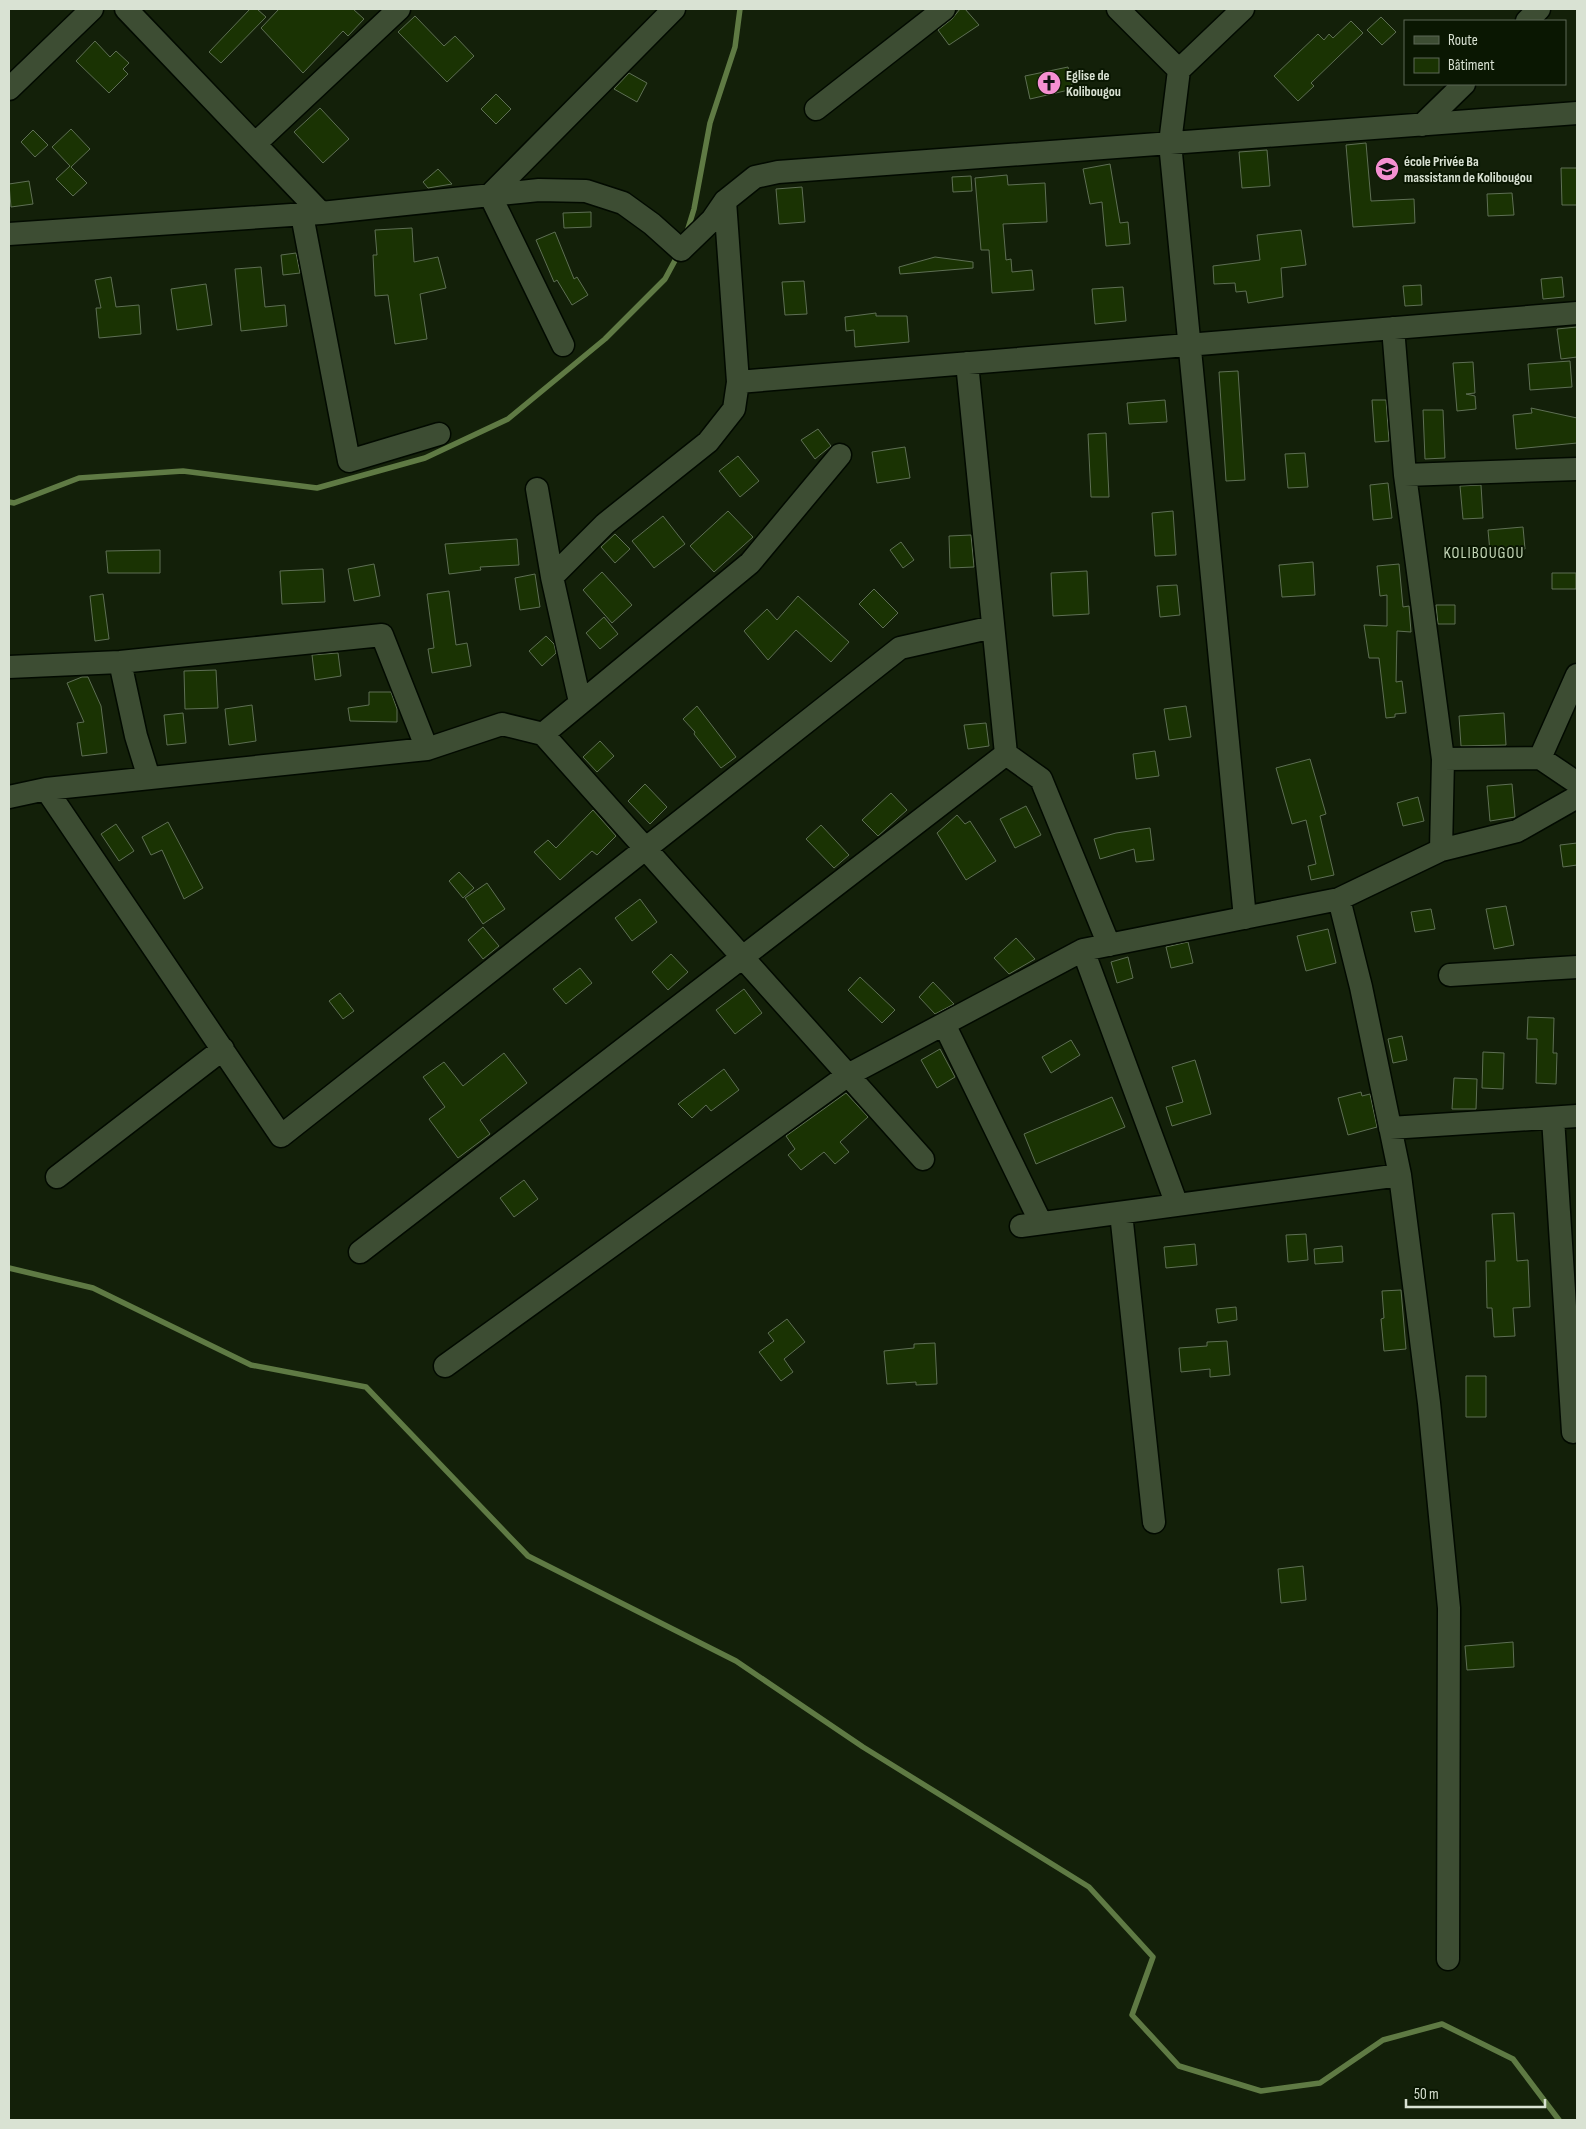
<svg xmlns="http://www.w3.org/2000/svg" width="1586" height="2129" viewBox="0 0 1586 2129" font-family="'Sofia Sans Condensed',sans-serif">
  <rect width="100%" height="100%" fill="#132009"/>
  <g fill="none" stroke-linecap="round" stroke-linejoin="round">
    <path stroke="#5f7a44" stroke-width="5.5" d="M686,235l8,-26 16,-86 25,-76 5,-38
      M9,502l5,1 65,-25 104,-7 134,17 108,-30 83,-39 97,-80 60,-60 14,-26
      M9,1268l84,20 158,77 115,22 162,169 208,105 127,86 226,140 64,70 -21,58 47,51 82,25 59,-8 63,-43 59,-16 71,35 46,61"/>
  </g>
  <path fill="#1a3303" stroke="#5e6f54" d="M250,9h7l9,8 -45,46 -12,-11z
    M279,9h74l11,10 -16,17 -5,-5 -40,42 -42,-45z
    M960,9h5l14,16 -30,20 -11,-15 14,-11z
    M415,16l29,30 11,-10 19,20 -27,26 -49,-50z
    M1381,17l15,15 -14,13 -15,-15z
    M1351,21l12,12 -52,50 3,3 -16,15 -24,-25 44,-42 6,6 5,-6 4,4z
    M95,41l15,16 6,-6 13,12 -6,6 5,5 -19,19 -33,-32z
    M1068,67l5,22 -43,10 -5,-23z
    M629,73l18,10 -10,19 -23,-13z
    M496,94l15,15 -15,15 -15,-15z
    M320,108l29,31 -26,24 -29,-31z
    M71,129l19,20 -19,18 16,16 -14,13 -17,-17 14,-13 -18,-19z
    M33,130l15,15 -13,12 -14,-15z
    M1366,143l5,58 43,-2 1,24 -62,4 -7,-82z
    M1267,150l3,36 -28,2 -3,-36z
    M1110,164l10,59 8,-1 2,22 -24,2 -4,-44 -12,2 -7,-35z
    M1561,168h16v37h-15z
    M438,169l14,15 -24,4 -5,-6z
    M1007,175l1,10 37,-2 2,39 -44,2 3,36 5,-1 1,13 20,-2 2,20 -42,3 -3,-43h-8l-6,-72z
    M971,176l1,15 -19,1 -1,-15z
    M29,181l4,23 -22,3 -2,-23z
    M802,187l3,35 -26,2 -3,-35z
    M1512,193l2,22 -26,1 -1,-22z
    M591,212v15l-27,1 -1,-15z
    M412,228l2,34 24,-5 8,31 -26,6 7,45 -32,5 -7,-49 -13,1 -2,-41h4l-2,-25z
    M1301,230l5,35 -25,3 2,29 -35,6 -2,-12 -10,1 -1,-9 -21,1 -1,-18 47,-6 -3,-25z
    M555,232l19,47 3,-2 11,18 -16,10 -15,-25 -3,2 -18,-42z
    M296,253l4,20 -17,2 -2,-20z
    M935,257l38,5v6l-73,6 -1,-7z
    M261,267l4,40 20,-2 2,21 -46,5 -6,-62z
    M111,277l5,30 23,-2 2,29 -42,4 -3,-30h5l-6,-28z
    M1562,277l2,20 -21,2 -2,-20z
    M804,281l3,33 -22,1 -3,-33z
    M206,284l6,41 -35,5 -6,-41z
    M1421,285l1,20 -17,1 -2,-20z
    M1123,287l3,34 -31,3 -3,-35z
    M876,313v3h31l2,26 -54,5 -1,-17 -8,1 -1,-14z
    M1577,327v30l-16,2 -4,-30z
    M1570,361l2,26 -42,3 -2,-26z
    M1473,362l2,31 -9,1 9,2 1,13 -19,2 -4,-48z
    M1238,371l7,109 -19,1 -7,-109z
    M1165,400l2,22 -38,2 -2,-21z
    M1372,400h14l3,41 -14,1z
    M1531,408l46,10v25l-61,6 -3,-34 19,-2z
    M1423,410h20l2,48 -20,1z
    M818,429l13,17 -16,13 -14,-19z
    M1106,433l3,64h-18l-3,-63z
    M905,447l5,31 -33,5 -5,-31z
    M1305,453l3,34 -20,1 -3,-34z
    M738,456l21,25 -19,16 -21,-26z
    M1388,483l4,35 -19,2 -3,-35z
    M1481,485l2,33 -20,1 -3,-33z
    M728,511l25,26 -39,35 -24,-26z
    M1173,511l3,44 -21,1 -3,-43z
    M663,516l22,28 -31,24 -22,-27z
    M1523,527l2,22 -35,3 -2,-22z
    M615,534l15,15 -15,14 -14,-16z
    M971,535l3,32 -24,1 -1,-32z
    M517,539l2,26 -39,2 1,3 -32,4 -4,-30z
    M901,542l13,18 -11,8 -13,-18z
    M160,550v23h-52l-2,-22z
    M1313,562l2,33 -33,2 -3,-32z
    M374,564l6,32 -26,5 -6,-32z
    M1399,564l4,43 6,-1 2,26 -14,-1 -1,51 6,-1 4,32 -11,1v3l-9,1 -7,-60h-10l-5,-33 23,1v-31l-7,1 -3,-30z
    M323,569l2,33 -43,2 -2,-33z
    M1087,571l2,43 -36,2 -2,-43z
    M602,572l30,33 -20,18 -29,-33z
    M1552,573h24v16h-24z
    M535,574l5,33 -20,3 -5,-32z
    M1177,585l3,30 -20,2 -3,-31z
    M874,589l24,24 -15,15 -24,-24z
    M449,591l7,54 11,-2 4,23 -39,7 -4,-24 6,-1 -7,-54z
    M103,594l6,45 -14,2 -5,-45z
    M798,596l51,46 -18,20 -35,-32 -28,30 -24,-29 23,-22 10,11z
    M1436,605h19v19h-17z
    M604,617l14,17 -18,15 -14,-16z
    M546,636l8,8 2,9 -14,13 -13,-15z
    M338,653l3,23 -26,4 -3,-25z
    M216,670l2,38 -33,1 -1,-38z
    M82,677h6l13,29 6,47 -25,3 -5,-33 7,-1 -17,-39z
    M369,692h22l6,17v13l-47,-1 -2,-13 21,-3z
    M252,705l4,36 -27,4 -4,-36z
    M697,706l39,51 -15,11 -27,-34 1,-2 -12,-13z
    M1186,706l5,31 -22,3 -5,-31z
    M183,713l3,30 -19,2 -3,-30z
    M1504,713l2,32 -45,1 -2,-30z
    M986,723l3,23 -21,3 -4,-24z
    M600,741l14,15 -17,16 -14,-15z
    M1155,751l4,25 -23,3 -3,-25z
    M1310,759l16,55 -6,2 14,59 -23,5 -3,-14 8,-2 -10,-44 -14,4 -16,-56z
    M645,784l22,23 -17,17 -22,-23z
    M1512,784l3,33 -25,4 -3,-35z
    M891,793l16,17 -29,26 -16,-16z
    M1418,797l6,24 -21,5 -6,-23z
    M1026,806l15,29 -26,13 -15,-29z
    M593,810l23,26 -19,19 -5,-4 -32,29 -26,-28 14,-12 8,8z
    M957,815l8,9 5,-3 26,40 -30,19 -29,-47z
    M168,822l35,66 -19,11 -22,-49 -11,5 -9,-18z
    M116,824l18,27 -15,10 -18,-27z
    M821,825l28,30 -15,13 -28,-29z
    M1150,828l4,32 -18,2 -2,-13 -34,10 -6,-20 22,-6z
    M1577,843v22l-14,2 -3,-22z
    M459,872l15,16 -11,10 -14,-17z
    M487,883l18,26 -22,15 -18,-26z
    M640,899l17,23 -25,19 -17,-23z
    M1506,906l8,39 -20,4 -8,-40z
    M1431,909l4,20 -20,3 -4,-20z
    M483,927l16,19 -16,13 -15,-19z
    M1328,929l8,34 -30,8 -9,-35z
    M1016,938l19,21 -26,15 -15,-16z
    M1188,942l5,21 -22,5 -5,-21z
    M671,954l17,18 -20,18 -16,-18z
    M1128,957l5,21 -16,5 -6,-21z
    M580,968l12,15 -26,21 -13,-15z
    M860,977l35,33 -13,13 -34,-33z
    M933,982l21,22 -19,10 -16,-17z
    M744,989l18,24 -27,21 -19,-24z
    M340,993l14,18 -11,8 -14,-18z
    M1528,1017l26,1 -1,35h4l-1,31 -20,-1 1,-44h-10z
    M1402,1036l5,24 -14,3 -5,-24z
    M1071,1040l9,15 -29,18 -9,-16z
    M940,1049l15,28 -18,11 -16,-28z
    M1483,1052l21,1 -1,36 -21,-1z
    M504,1053l23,30 -47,37 10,14 -32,24 -29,-39 16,-12 -22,-30 21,-15 19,24z
    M1195,1060l16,54 -39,12 -6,-19 17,-5 -11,-35z
    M724,1069l15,21 -28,21 -5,-6 -14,13 -14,-14z
    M1454,1078l23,1 -1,30h-24z
    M1361,1092l1,4 8,-2 7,33 -29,8 -10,-37z
    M846,1093l22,24 -28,25 9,10 -14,12 -11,-12 -23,18 -13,-15 7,-6 -9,-13z
    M1112,1097l13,30 -89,37 -12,-30z
    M524,1180l14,19 -24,18 -14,-19z
    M1514,1213l3,48 11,-1 2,47 -17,1 2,28 -21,1 -2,-29h-5l-1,-47h9l-3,-47z
    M1306,1234l2,26 -20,2 -2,-27z
    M1195,1244l2,21 -31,3 -2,-21z
    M1342,1246l1,16 -28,2 -1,-15z
    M1401,1290l5,59 -22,2 -3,-32 3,-1 -2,-27z
    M1236,1307l1,13 -19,3 -2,-14z
    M787,1319l18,23 -21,17 9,13 -12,9 -22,-29 15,-11 -6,-8z
    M1227,1341l3,34 -20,2v-8l-29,3 -2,-24 28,-2v-4z
    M935,1343l2,41 -21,1v-3l-29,2 -3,-33 30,-3v-4z
    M1466,1376h20v41h-20z
    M1303,1566l3,34 -25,3 -3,-34z
    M1513,1642l1,25 -47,3 -2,-24z"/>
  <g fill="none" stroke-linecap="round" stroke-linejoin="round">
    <g stroke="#020a00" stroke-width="25">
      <path id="minor" d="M126,9l195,204
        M1118,9l61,61
        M1243,9l-64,61 -9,73 75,775
        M1527,21l12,-12
        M9,89l83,-80
        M816,109l128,-100
        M1422,125l42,-41
        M255,144l144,-135
        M302,215l47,246 90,-27
        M9,234l312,-21 218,-23 47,1 37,12 29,21 29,26 31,-30 13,-19 30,-24 23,-5 799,-59
        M1393,328l12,147 38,284 -2,91
        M563,345l-73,-150 184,-186
        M967,363l39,391 35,25 68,166
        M738,382l839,-69
        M1405,475l172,-6
        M537,489l15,88 28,125
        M552,577l53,-53 103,-82 26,-33 4,-27 -13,-181
        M120,662l16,74 13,42
        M9,667l111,-5 262,-27 45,114
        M543,734l207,-171 90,-108
        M1540,758l37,-83
        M1443,759l97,-1 37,25
        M46,789l235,347 619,-488 93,-21
        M9,797l37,-8 381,-40 75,-25 41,10 380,425
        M1339,899l22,88 39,188 29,228 20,205 -1,351
        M1083,950l94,255
        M1450,975l127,-8
        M944,1024l97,199
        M1553,1118l20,314
        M1390,1128l187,-12
        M57,1177l166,-128
        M1121,1213l33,309
        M1021,1226l379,-51
        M360,1252l646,-498
        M445,1366l403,-291 235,-125 256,-51 102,-49 76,-19 60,-34"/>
    </g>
    <use href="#minor" stroke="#3d4d33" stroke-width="22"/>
  </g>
  <defs>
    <g id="church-disc" transform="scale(1.25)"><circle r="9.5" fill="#f590d1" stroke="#0a1702"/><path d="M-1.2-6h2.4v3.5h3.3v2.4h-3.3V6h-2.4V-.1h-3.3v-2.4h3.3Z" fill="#111"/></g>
    <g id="school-disc" transform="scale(1.25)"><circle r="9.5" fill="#f590d1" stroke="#0a1702"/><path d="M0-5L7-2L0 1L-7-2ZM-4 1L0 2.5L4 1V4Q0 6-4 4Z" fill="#111"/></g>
  </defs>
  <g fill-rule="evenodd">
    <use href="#church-disc" x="1049" y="83"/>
    <use href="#school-disc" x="1387" y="169"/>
  </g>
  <g text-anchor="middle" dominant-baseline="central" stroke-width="4" stroke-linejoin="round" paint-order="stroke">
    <g font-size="14" font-weight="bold" fill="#d9e2d3" stroke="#0a1702" text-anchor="start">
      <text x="1066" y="75">Eglise de<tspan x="1066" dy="16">Kolibougou</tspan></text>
      <text x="1404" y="161">école Privée Ba<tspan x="1404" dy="16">massistann de Kolibougou</tspan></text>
    </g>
    <g font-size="16" letter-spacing="1" fill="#c4d7b8" stroke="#0a1702">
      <text x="1484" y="553">KOLIBOUGOU</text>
    </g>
  </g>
  <rect width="1586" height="2129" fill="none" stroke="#d9e2d3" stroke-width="20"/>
  <rect x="1404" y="20" width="162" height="65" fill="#0a1702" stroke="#5d6856"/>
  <rect x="1414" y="36" width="25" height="8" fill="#3d4d33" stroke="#5d6856"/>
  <text x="1448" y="45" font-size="15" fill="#d9e2d3">Route</text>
  <rect x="1414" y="58" width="25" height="15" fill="#1a3303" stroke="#5d6856"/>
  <text x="1448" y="70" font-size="15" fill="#d9e2d3">Bâtiment</text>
  <path d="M1406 2099v8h139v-8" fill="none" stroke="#d9e2d3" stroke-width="2.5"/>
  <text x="1414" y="2099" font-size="15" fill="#d9e2d3" stroke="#0a1702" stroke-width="4" paint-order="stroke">50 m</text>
</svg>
